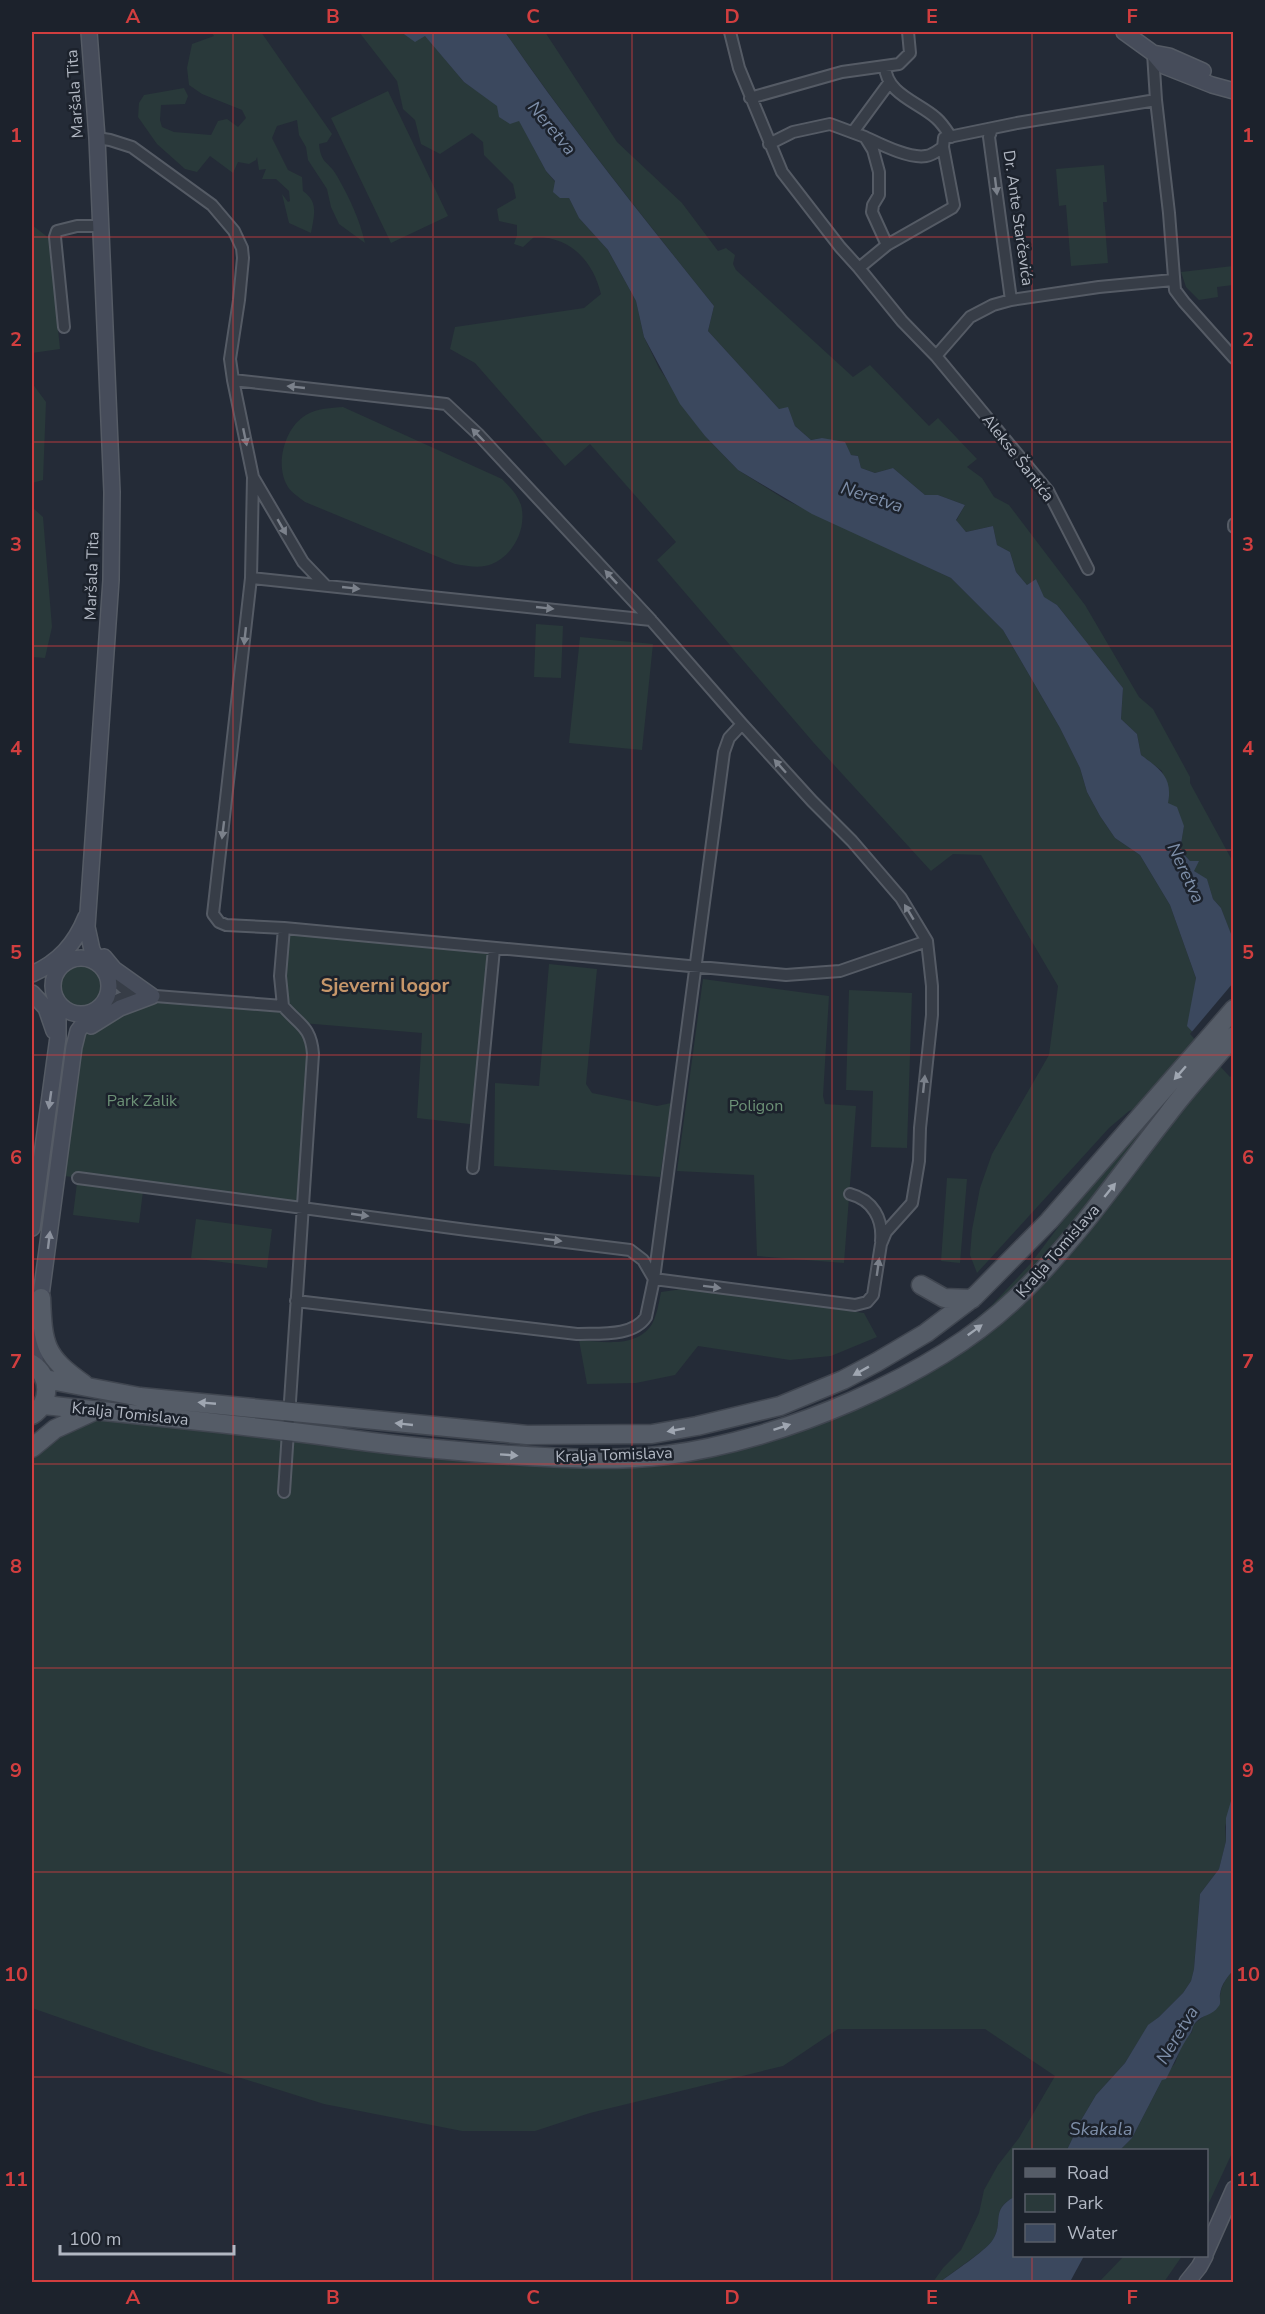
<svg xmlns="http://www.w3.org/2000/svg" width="1265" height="2314" viewBox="0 0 1265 2314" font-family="'Nunito Sans',sans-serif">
  <rect width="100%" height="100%" fill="#242b37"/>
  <path fill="#29393a" d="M211,32h50l71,102 -5,8 -8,2c2,21 10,17 18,32 12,21 23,44 28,67l-26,-19 -8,-17 -4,-18 -19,-29 -2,-13 -7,-12 -2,-15 -20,6 -5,12 16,32 14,7 1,14c16,11 11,25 8,42l-22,-10 -7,-29 6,8 2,-1 -1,-10 -13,-12h-14l4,-10 -7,1 -2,-13 -1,3 -7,4 -11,-2 -5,11 -23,-17 -13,16 -12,-3 -28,-25 -19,-27 1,-14 5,-8 40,-7 4,8 -3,8 -24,1 -1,15 2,7 12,5 37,3 7,-14 9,-2 11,8 8,-9 -4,-8 -40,-16 -13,-9 -2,-17 5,-24 22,-8z
    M359,32h42l14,9 10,-6 39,47 55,38 27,51 23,27 10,20 29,32 28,51 8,36 15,31 46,68 33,34 48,30 165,78 52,52 57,98 20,40 7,24 13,24 15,22 25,17 30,50 26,73 -2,16 10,50 -49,57 -26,10 -20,17 -132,145 -7,-18 2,-25 8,-42 12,-34 57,-99 9,-69 -77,-131 -28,-1 -22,17 -118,-129 -156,-182 19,-18 -86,-98 -25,22 -90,-103 -25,-14 5,-22 129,-19 17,-14c-8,-33 -31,-58 -67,-57l-11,10 -9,-3 3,-9v-10l-18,-4 -2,-12 19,-11 -3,-14 -29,-29 -1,-13 -11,-9 -32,21 -19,-10 -6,-24 -12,-11 -6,-28z
    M505,32h40l72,110 65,61 36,48 8,-3 9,7 -2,9 3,6 117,107 17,-12 59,61 9,-8 39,41 -10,8 15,11 12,19 15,8 76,100 54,92 14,12 37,68v6l43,79v78l-12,-32 -8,-9 -6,-19 -13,-9 -4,-10 -10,-11 4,-24 -16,-23 -6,-32 -21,-16 -4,-21 -16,-15 2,-31 -66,-83 -13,-7 -8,-19 -9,6 -11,-13 -6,-20 -13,-7 -4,-19 -27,6 -10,-11 9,-16 -27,-10h-13l-32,-27 -18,5 -14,-5 -3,-12 -7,-1 -29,-17 -11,2 -16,-14 -7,-18 -9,1 -71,-78 6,-25c-72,-90 -144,-180 -209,-274z
    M388,91l60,125 -57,27 -60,-125z
    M1104,165l3,37h-4l5,61 -37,3 -5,-61 -7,1 -3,-37z
    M32,225l17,13 11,111 -28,4z
    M1233,266v19l-16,2 1,10 -19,3 -13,-13 -5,-15z
    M32,383l14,19 -3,78 -11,3z
    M343,407l159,72c8,8 15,15 19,26 6,23 -7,50 -29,59 -12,5 -24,2 -37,0l-150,-62c-5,-4 -14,-10 -17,-15 -14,-22 -3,-60 18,-72 11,-7 25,-7 37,-8z
    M32,507l11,10 9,110 -7,31 -13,-1z
    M536,624l27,2 -2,52 -27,-1z
    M580,637l73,7 -11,106 -73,-7z
    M283,930l211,21 -16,174 -61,-7 5,-85 -120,-10 10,16 -10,169 -245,-33 17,-128 12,-18 66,-33 131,10z
    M54 986a27 27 0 1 1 54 0a27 27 0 1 1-54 0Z
    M549,964l48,5 -11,115 6,9 65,13 14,-3 -11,74 -166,-11 1,-83 44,3z
    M703,979l126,17 -6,100 2,8 31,2 -12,157 -87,-7 -3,-81 -77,-4z
    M849,990l63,3 -5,155 -36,-1 2,-56 -27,-1z
    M1216,1056l18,20v718l-9,33 1,14 -7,28 -19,25 -6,75 -3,12 -8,12 -24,24 -11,9 -23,37 -29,32 -16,27 -13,28h-53v47c-25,14 -9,26 -22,44 -7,10 -41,32 -52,41h-7l10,-14 18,-18 18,-37 5,-23 14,-25 21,-27 36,-62 -70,-47h-147l-55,37 -193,47 -55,18h-73l-138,-27 -175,-55 -117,-41v-560l47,-31 251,20 335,18 185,-54 166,-103z
    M1158,1107l4,3 -58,76 -102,116 -44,32 34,-29 39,-42 31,-41z
    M947,1178l20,1 -7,84 -19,-2z
    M77,1183l66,8 -4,32 -66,-8z
    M196,1219l76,10 -5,39 -76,-10z
    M689,1288l175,25 13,24 -46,19 -41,4 -92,-14 -23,29 -39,8 -49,1 -8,-44c25,2 58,8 73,-16 5,-9 7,-22 9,-32z
    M1233,1970v181l-26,56 -1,-57h-86l12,-12 30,-58 13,-17 8,-21 9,-10 1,-7 27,-22c-1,-14 4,-22 13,-33z
    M1124,2256h58l-18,26h-65z"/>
  <path fill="#3b485e" d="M401,32h104c65,95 137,184 209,274l-6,25 71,78 9,-2 7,19 16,14 11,-2 23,4 6,13 7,1 3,12 14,5 18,-5 32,27h13l27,10 -9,15 10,12 27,-6 4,19 13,7 6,20 11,13 9,-6 8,18 13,8 66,83 -2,31 16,15 4,21c19,14 32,22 27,48l9,4 7,19 -4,24 10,11h9l-5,10 13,8 6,20 8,9 12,31v137l-46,-50 9,-48 -26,-73 -30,-50 -25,-17 -15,-22 -13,-24 -7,-24 -20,-40 -57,-98 -52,-52 -139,-64 -74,-44 -33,-34 -25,-32 -36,-67 -8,-36 -28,-51 -29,-32 -10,-20h-9l-7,-6 2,-11 -9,-10 -27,-50 -9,3 -11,-7 -2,-11 -33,-24 -39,-46 -10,6z
    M1233,1794v176c-5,7 -12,14 -13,24 -1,5 2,9 -2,13 -5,8 -16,8 -22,15 -4,4 -3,8 -6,12 -10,14 -16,30 -24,45l-4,1 -30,58 -12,12h-53l13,-28 16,-27 29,-32 23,-38 11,-8 24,-24 8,-12 3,-12 6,-75 19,-25 7,-28v-23z
    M1014,2197v59h70l-13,24 -3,2h-128c12,-9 45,-31 52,-41 13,-18 -3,-30 22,-44z"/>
  <path fill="#242b37" d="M1233,983l1,90 -4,4 -40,-43z"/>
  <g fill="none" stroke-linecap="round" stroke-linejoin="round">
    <g stroke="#555b65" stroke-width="14">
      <path id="street" d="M730,32l9,36 43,104 58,75 19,21 43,53 34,35 112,135 40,78
        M1153,53l3,47 13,113 6,77 9,12 50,56
        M885,66c1,28 33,36 51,52 6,5 11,13 15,19
        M750,98l92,-26 57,-8 11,-11 -2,-21
        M992,129l-3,8 22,163
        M853,132l36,-49
        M865,137c15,7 44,22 61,19 7,-1 11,-5 17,-9
        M97,138l13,2 22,7 80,58 22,26 8,17 1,10 -4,42 -9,59 3,21 20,97 -2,101 -38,336 6,8 7,3 58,3 502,47 54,-4 87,-30
        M769,144l24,-12 37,-8 35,13 8,13 6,22v23l-6,10 -1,7 15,33
        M859,268l28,-23 65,-37 2,-3 -11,-58 1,-9 73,-15 139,-23
        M64,327l-9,-90 2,-6 20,-5h24
        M936,356l34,-39 23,-12 18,-5 88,-13 74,-7
        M253,477l50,85 22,23
        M1234,524v3
        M251,578l400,42
        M284,928l-4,48 3,30c16,19 28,20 30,48l-29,438
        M106,973l24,21
        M100,1007l30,-13 153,12
        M473,1168l21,-219
        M78,1178l389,52 163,20 13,10 11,19 201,26 12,-3 6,-7 8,-51 5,-12 26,-29 7,-42 1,-33 12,-113v-29l-5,-45 -26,-43 -49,-57 -40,-40 -70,-77 -91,-104 -173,-186 -32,-30 -213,-24
        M850,1194c23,6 33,25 31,47
        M296,1301l281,33c21,-1 56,3 69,-17l8,-38 70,-527 5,-14 13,-14"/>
    </g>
    <g stroke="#555b65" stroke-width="18">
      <path id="secondary" d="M89,32l8,106 15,354 -1,88 -24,347 5,23 9,16
        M1124,32l29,21 11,13 48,19 22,6
        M1153,53l16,3 34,15
        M104,957l10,12 38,27
        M53 986a28 28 0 1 1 56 0a28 28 0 1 1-56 0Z
        M32,974c27,-12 43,-30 54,-57
        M32,993l14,15 8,23
        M91,1026l29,-18 32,-12
        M32,1228l26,-191v-34
        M35,1366l1,-33 38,-286 4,-16 14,-19
        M1206,2252l28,-63
        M1187,2282l12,-15 6,-11"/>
    </g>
    <g stroke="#404650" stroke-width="21">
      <path id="primary" d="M921,1285l23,13 28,1
        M41,1298c2,47 3,58 43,86
        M32,1364c19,12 19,39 0,51
        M45,1379l95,18 387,38 125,-1 45,-8 83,-20 63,-26 34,-18 49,-29 49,-37 74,-75 185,-212
        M43,1405c97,10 194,19 291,32 54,8 108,13 162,17 56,4 115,8 171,1 112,-14 267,-78 349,-157 58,-55 103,-122 152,-184 20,-27 44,-52 66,-78
        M32,1448l23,-19 39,-18"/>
    </g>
    <use href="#street" stroke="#373d47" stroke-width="10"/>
    <use href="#secondary" stroke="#464c5a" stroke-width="15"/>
    <use href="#primary" stroke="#555c67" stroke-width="18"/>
  </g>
  <defs><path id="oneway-solid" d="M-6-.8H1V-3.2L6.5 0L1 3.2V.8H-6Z" transform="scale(1.5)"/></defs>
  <g fill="#7b818b">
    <use href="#oneway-solid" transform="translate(996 186) rotate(83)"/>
    <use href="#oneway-solid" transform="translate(296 387) rotate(-174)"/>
    <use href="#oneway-solid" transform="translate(478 435) rotate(-134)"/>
    <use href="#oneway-solid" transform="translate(245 437) rotate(78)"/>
    <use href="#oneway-solid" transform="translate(282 527) rotate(60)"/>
    <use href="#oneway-solid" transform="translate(611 577) rotate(-133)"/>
    <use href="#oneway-solid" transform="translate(351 588) rotate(6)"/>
    <use href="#oneway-solid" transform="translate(545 608) rotate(6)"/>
    <use href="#oneway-solid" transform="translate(245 636) rotate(96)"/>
    <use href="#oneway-solid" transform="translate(780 766) rotate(-132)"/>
    <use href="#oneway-solid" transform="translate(223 830) rotate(97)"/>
    <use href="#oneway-solid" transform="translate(909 912) rotate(-121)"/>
    <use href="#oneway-solid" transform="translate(924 1084) rotate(-84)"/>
    <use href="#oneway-solid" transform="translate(360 1215) rotate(8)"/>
    <use href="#oneway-solid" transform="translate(553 1240) rotate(7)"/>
    <use href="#oneway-solid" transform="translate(878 1267) rotate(-82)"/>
    <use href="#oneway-solid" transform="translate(712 1287) rotate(7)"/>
  </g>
  <g fill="#9fa6b1">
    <use href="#oneway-solid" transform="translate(1180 1073) rotate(131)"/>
    <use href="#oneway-solid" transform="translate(1110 1190) rotate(-51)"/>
    <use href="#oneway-solid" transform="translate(975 1330) rotate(-36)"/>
    <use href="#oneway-solid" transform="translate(861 1371) rotate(151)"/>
    <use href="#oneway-solid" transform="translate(207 1403) rotate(-175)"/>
    <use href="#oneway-solid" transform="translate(404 1424) rotate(-174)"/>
    <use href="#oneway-solid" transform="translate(782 1427) rotate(-18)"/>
    <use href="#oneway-solid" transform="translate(676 1430) rotate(170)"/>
    <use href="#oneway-solid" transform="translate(509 1455) rotate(4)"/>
  </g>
  <g fill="#8c929e">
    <use href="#oneway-solid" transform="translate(50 1100) rotate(98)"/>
    <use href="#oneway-solid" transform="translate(49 1240) rotate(-83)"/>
  </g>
  <path fill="none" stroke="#d13e3f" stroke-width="1.5" stroke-opacity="0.55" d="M233,32v2250M433,32v2250M632,32v2250M832,32v2250M1032,32v2118M32,237h1202M32,442h1202M32,646h1202M32,850h1202M32,1055h1202M32,1259h1202M32,1464h1202M32,1668h1202M32,1872h1202M32,2077h1202M1032,2256v26"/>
  <g text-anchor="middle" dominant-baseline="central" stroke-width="5" stroke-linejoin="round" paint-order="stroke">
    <g font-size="16" fill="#b2b8c3" stroke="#1c222c">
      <text transform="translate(75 94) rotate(-94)">Maršala Tita</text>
      <text transform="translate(1018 218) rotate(82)">Dr. Ante Starčevića</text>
      <text transform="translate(1018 458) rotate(52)">Alekse Šantića</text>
      <text transform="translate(92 576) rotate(-88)">Maršala Tita</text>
      <text transform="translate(1058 1251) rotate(-49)">Kralja Tomislava</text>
      <text transform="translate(130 1414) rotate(6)">Kralja Tomislava</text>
      <text transform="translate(614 1455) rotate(-2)">Kralja Tomislava</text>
    </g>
    <g font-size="16" fill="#6c9176" stroke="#1c222c">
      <text x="142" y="1101">Park Zalik</text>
      <text x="756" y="1106">Poligon</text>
    </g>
    <g font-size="18" font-style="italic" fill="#7d8ea8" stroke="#1c222c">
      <text transform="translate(552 128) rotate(50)">Neretva</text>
      <text transform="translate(872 497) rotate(18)">Neretva</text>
      <text transform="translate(1186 873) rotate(65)">Neretva</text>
      <text transform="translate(1177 2035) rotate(-59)">Neretva</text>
      <text x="1101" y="2129">Skakala</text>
    </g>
    <g font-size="20" font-weight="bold" fill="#c6966a" stroke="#1c222c">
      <text x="385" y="985">Sjeverni logor</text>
    </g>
  </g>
  <rect width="1265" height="2314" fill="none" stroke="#1c222c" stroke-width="66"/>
  <rect x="1013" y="2149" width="195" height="108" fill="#1c222c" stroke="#585e68" stroke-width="1.5"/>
  <rect x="1025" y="2168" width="30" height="9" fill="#555c67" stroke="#585e68" stroke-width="1.5"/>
  <text x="1067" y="2179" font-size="18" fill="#b2b8c3">Road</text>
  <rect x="1025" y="2194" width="30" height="18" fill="#29393a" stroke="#585e68" stroke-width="1.5"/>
  <text x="1067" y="2209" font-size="18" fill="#b2b8c3">Park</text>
  <rect x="1025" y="2224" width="30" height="18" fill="#3b485e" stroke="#585e68" stroke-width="1.5"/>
  <text x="1067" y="2239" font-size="18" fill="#b2b8c3">Water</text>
  <path d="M60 2245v9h174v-9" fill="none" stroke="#b2b8c3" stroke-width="3"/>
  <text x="69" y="2245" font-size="18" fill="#b2b8c3" stroke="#1c222c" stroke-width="4.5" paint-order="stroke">100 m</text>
  <rect x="33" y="33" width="1199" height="2248" fill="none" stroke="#d13e3f" stroke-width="2"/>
  <g font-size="20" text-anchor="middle" font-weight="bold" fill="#d13e3f">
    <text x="133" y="23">A</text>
    <text x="333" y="23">B</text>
    <text x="533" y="23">C</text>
    <text x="732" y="23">D</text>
    <text x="932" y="23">E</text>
    <text x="1132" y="23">F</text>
    <text x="16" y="142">1</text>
    <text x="1248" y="142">1</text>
    <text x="16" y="346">2</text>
    <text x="1248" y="346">2</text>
    <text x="16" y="551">3</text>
    <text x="1248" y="551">3</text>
    <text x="16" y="755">4</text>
    <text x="1248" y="755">4</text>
    <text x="16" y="959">5</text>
    <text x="1248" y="959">5</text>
    <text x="16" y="1164">6</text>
    <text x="1248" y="1164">6</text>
    <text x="16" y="1368">7</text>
    <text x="1248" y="1368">7</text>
    <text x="16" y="1573">8</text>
    <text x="1248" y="1573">8</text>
    <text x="16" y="1777">9</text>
    <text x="1248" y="1777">9</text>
    <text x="16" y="1981">10</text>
    <text x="1248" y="1981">10</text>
    <text x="16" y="2186">11</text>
    <text x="1248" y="2186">11</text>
    <text x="133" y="2304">A</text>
    <text x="333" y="2304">B</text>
    <text x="533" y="2304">C</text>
    <text x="732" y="2304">D</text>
    <text x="932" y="2304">E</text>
    <text x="1132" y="2304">F</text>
  </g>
</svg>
